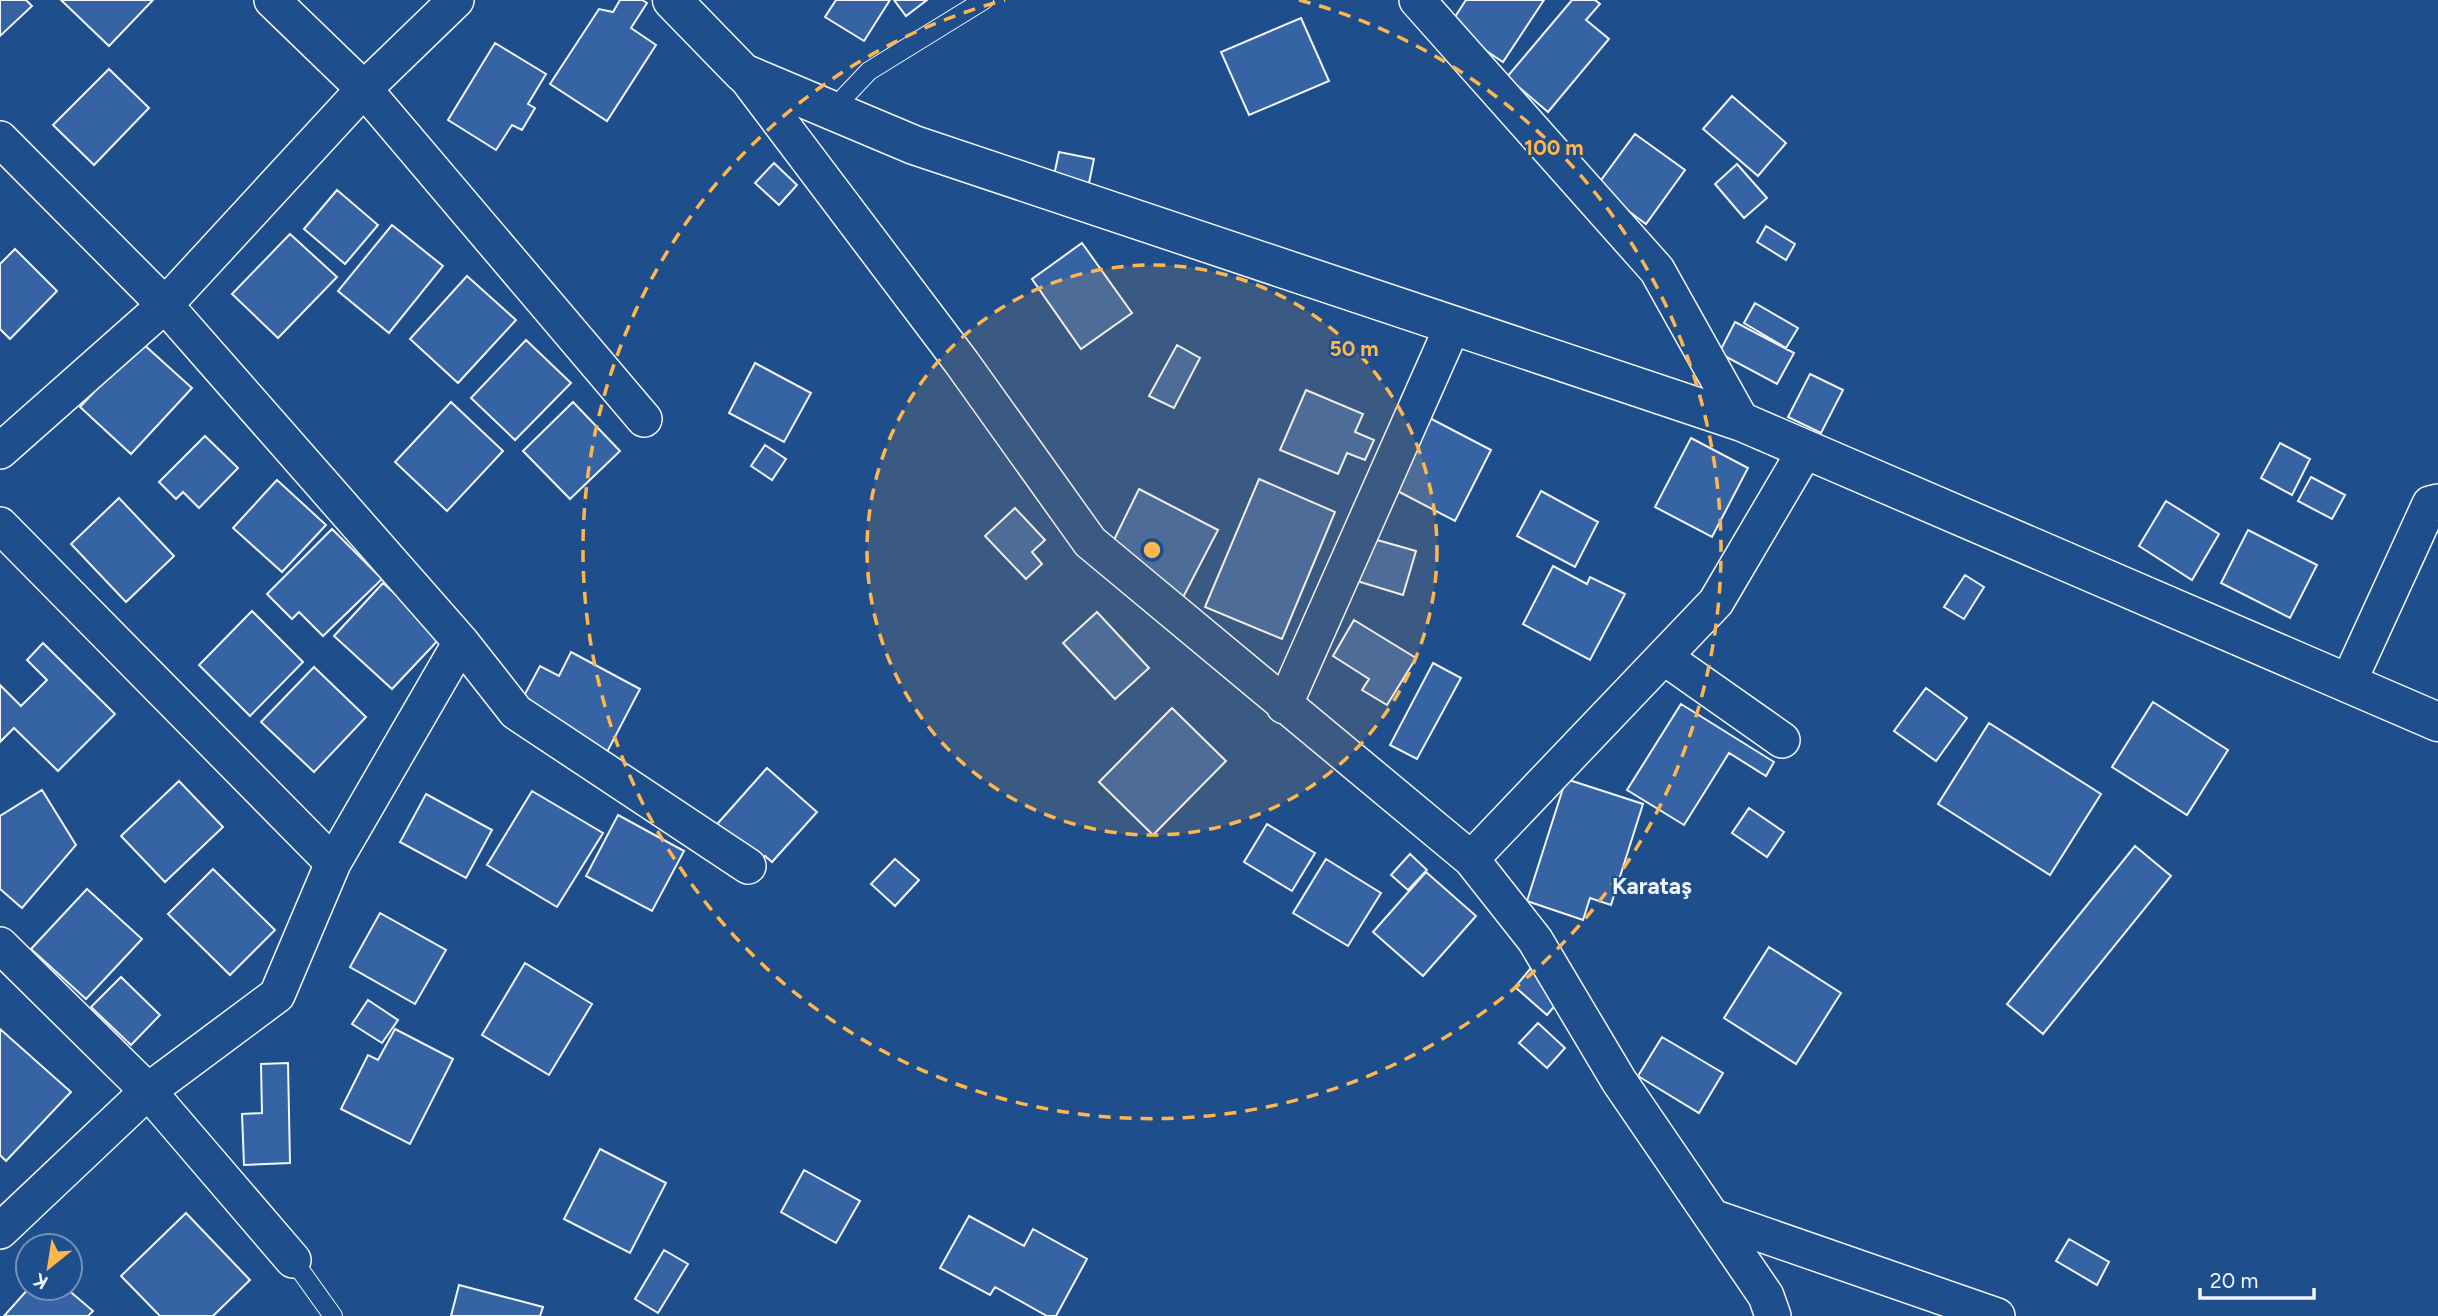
<svg xmlns="http://www.w3.org/2000/svg" width="2438" height="1316" viewBox="0 0 2438 1316" font-family="Figtree,sans-serif">
  <rect width="100%" height="100%" fill="#1f4e8c"/>
  <path fill="#3563a3" stroke="#f2f6ff" stroke-width="2" d="M0,0h26l6,6 -32,30z
    M61,0h92l-44,46z
    M620,0h22l5,3 -16,25 25,17 -49,76 -57,-37 49,-75 14,3z
    M836,0h54l-26,41 -39,-24z
    M894,0h33l-21,16z
    M1466,0h78l-41,62 -54,-36z
    M1572,0h23l5,4 -14,16 23,19 -61,73 -41,-35z
    M1301,18l28,63 -80,34 -28,-63z
    M495,43l51,31 -18,30 7,4 -13,22 -10,-5 -16,25 -48,-30z
    M109,69l40,39 -55,57 -41,-40z
    M1732,96l54,47 -28,33 -55,-47z
    M1635,134l50,36 -39,54 -50,-37z
    M1059,152l35,7 -8,38 -35,-8z
    M774,163l23,22 -18,20 -24,-22z
    M1737,164l30,34 -23,20 -29,-34z
    M337,190l41,35 -33,39 -41,-35z
    M392,225l51,41 -54,67 -51,-42z
    M1766,226l29,18 -9,16 -29,-18z
    M290,234l47,43 -59,61 -46,-44z
    M1082,243l50,70 -51,36 -49,-70z
    M15,249l42,42 -47,48 -10,-10v-65z
    M467,276l49,44 -58,63 -48,-44z
    M1755,303l43,25 -12,20 -42,-25z
    M1735,322l59,31 -17,31 -58,-31z
    M526,340l45,43 -56,57 -44,-42z
    M141,342l51,46 -61,66 -51,-47z
    M1177,345l23,13 -26,50 -25,-12z
    M755,363l56,30 -27,49 -55,-29z
    M1810,374l33,16 -22,43 -33,-16z
    M1306,390l57,24 -8,18 19,8 -9,20 -18,-7 -9,21 -58,-24z
    M451,402l52,49 -56,60 -52,-49z
    M573,402l47,49 -50,48 -47,-48z
    M1422,414l69,36 -36,71 -69,-36z
    M205,436l33,32 -39,40 -16,-16 -7,7 -17,-17z
    M1691,438l57,30 -36,69 -57,-30z
    M2280,443l30,16 -18,36 -31,-17z
    M765,445l21,14 -14,21 -21,-14z
    M2311,477l34,18 -13,24 -34,-18z
    M1259,479l76,33 -53,127 -77,-32z
    M277,480l49,45 -44,47 -49,-44z
    M1139,489l79,41 -39,75 -70,-55z
    M1541,491l57,31 -23,45 -58,-31z
    M119,498l55,58 -48,46 -55,-58z
    M2166,501l53,33 -27,46 -53,-34z
    M1015,508l30,32 -13,12 10,12 -16,15 -41,-43z
    M332,529l50,50 -59,57 -24,-24 -7,7 -25,-25z
    M2248,530l69,35 -27,53 -69,-35z
    M1370,538l46,13 -13,44 -46,-14z
    M1553,566l34,18 3,-7 35,17 -35,66 -67,-36z
    M1965,575l19,12 -20,32 -20,-12z
    M383,583l59,53 -50,53 -58,-53z
    M252,611l51,51 -53,54 -51,-51z
    M1097,612l52,56 -34,31 -52,-56z
    M1354,620l62,38 -29,47 -25,-15 7,-11 -36,-23z
    M43,643l72,71 -57,57 -44,-43 -14,14v-57l21,21 26,-26 -20,-20z
    M571,652l69,37 -34,65 -88,-47 22,-41 19,10z
    M1433,663l28,15 -44,81 -27,-14z
    M314,667l52,50 -52,55 -53,-50z
    M1926,688l41,30 -31,43 -42,-30z
    M2153,702l75,48 -41,65 -75,-48z
    M1681,704l93,58 -8,14 -37,-23 -45,72 -57,-35z
    M1172,708l54,53 -73,74 -54,-53z
    M1989,723l112,71 -51,81 -112,-71z
    M767,768l50,44 -45,50 -7,-6 -11,12 -43,-37z
    M1566,779l77,25 -32,101 -21,-7 -7,22 -56,-19z
    M179,781l44,46 -58,55 -44,-46z
    M42,790l34,55 -54,63 -22,-19v-73z
    M532,791l71,42 -46,74 -70,-42z
    M426,794l66,36 -26,48 -66,-36z
    M1749,808l35,24 -17,25 -35,-24z
    M618,815l66,36 -32,60 -66,-35z
    M1267,824l48,29 -23,38 -48,-29z
    M2135,846l36,30 -128,158 -36,-30z
    M1410,854l17,16 -19,20 -17,-15z
    M895,859l24,21 -24,26 -24,-22z
    M1326,859l55,34 -33,53 -55,-33z
    M213,869l62,61 -45,45 -62,-61z
    M1426,872l50,44 -53,60 -50,-44z
    M87,889l55,50 -56,60 -55,-50z
    M380,913l66,37 -31,54 -65,-37z
    M1769,947l72,46 -45,71 -72,-46z
    M525,963l67,41 -43,71 -67,-40z
    M1531,968l32,28 -16,19 -32,-28z
    M121,977l39,38 -29,30 -40,-38z
    M368,1000l30,20 -16,23 -30,-19z
    M1538,1023l27,25 -18,20 -28,-25z
    M0,1029l71,63 -65,69 -6,-6z
    M395,1029l58,30 -43,85 -69,-35 27,-54 10,5z
    M1662,1037l61,36 -24,40 -61,-37z
    M288,1063l2,100 -46,2 -2,-51 20,-1 -1,-49z
    M600,1149l66,34 -36,70 -66,-34z
    M804,1170l56,31 -24,42 -55,-31z
    M186,1213l64,67 -37,36h-53l-39,-40z
    M969,1216l55,30 9,-17 54,30 -31,57h-9l-52,-29 -5,8 -50,-27z
    M2069,1239l40,23 -12,23 -41,-24z
    M664,1250l24,14 -30,49 -23,-14z
    M459,1285l84,22 -3,9h-89z
    M29,1288h37l27,23 -5,5h-84z"/>
  <g fill="none" stroke-linecap="round" stroke-linejoin="round">
    <g stroke="#f2f6ff" stroke-width="20">
      <path id="lane" d="M832,110l37,-39 115,-71
        M293,1260l40,56"/>
    </g>
    <g stroke="#f2f6ff" stroke-width="38">
      <path id="street" d="M272,0l92,89 280,330
        M1417,0l240,270 85,152
        M743,73l219,290 128,179 381,317 64,81 84,141 147,215 7,20
        M0,139l165,166 296,337 55,70 232,154
        M0,451l165,-146 199,-216 92,-89
        M0,525l333,338
        M1664,657l118,83
        M2348,683l82,-179 8,-2
        M1284,706l169,-381
        M1471,859l245,-257 90,-153
        M0,945l148,146 145,169
        M1712,1217l285,99
        M0,1231l148,-140 129,-96 56,-132 128,-221"/>
    </g>
    <g stroke="#f2f6ff" stroke-width="41">
      <path id="secondary" d="M672,0l71,73 171,72 828,277 696,300"/>
    </g>
    <use href="#lane" stroke="#1f4e8c" stroke-width="18"/>
    <use href="#street" stroke="#1f4e8c" stroke-width="35"/>
    <use href="#secondary" stroke="#1f4e8c" stroke-width="38"/>
  </g>
  <circle cx="1152" cy="550" r="285" fill="#ffb74d" fill-opacity=".12"/>
  <g fill="none" stroke="#ffb74d" stroke-width="3.5" stroke-dasharray="12 9">
    <circle cx="1152" cy="550" r="285"/>
    <path d="M1299 0A569 569 0 1 1 1005 0"/>
  </g>
  <g text-anchor="middle" dominant-baseline="central" stroke-width="5" stroke-linejoin="round" paint-order="stroke">
    <g font-size="23" font-weight="bold" fill="#f2f6ff" stroke="#1f4e8c">
      <text x="1652" y="886">Karataş</text>
    </g>
  </g>
  <circle cx="1152" cy="550" r="10" fill="#ffb74d" stroke="#1f4e8c" stroke-width="3.5"/>
  <g font-size="21" text-anchor="middle" font-weight="bold" fill="#ffb74d" stroke="#1f4e8c" stroke-width="5" stroke-linejoin="round" paint-order="stroke">
    <text x="1554" y="155">100 m</text>
    <text x="1354" y="356">50 m</text>
  </g>
  <g transform="translate(49 1267) rotate(210)"><circle r="33" fill="#1f4e8c" stroke="#7391ba" stroke-width="2"/>
  <path d="M0-5L12 26L0 18L-12 26Z" fill="#ffb74d"/>
  <text y="-10" font-size="19" font-weight="bold" text-anchor="middle" fill="#f2f6ff">K</text>
  </g>
  <path d="M2200 1288v10h114v-10" fill="none" stroke="#f2f6ff" stroke-width="3.5"/>
  <text x="2210" y="1288" font-size="21" fill="#f2f6ff" stroke="#1f4e8c" stroke-width="5" paint-order="stroke">20 m</text>
</svg>
